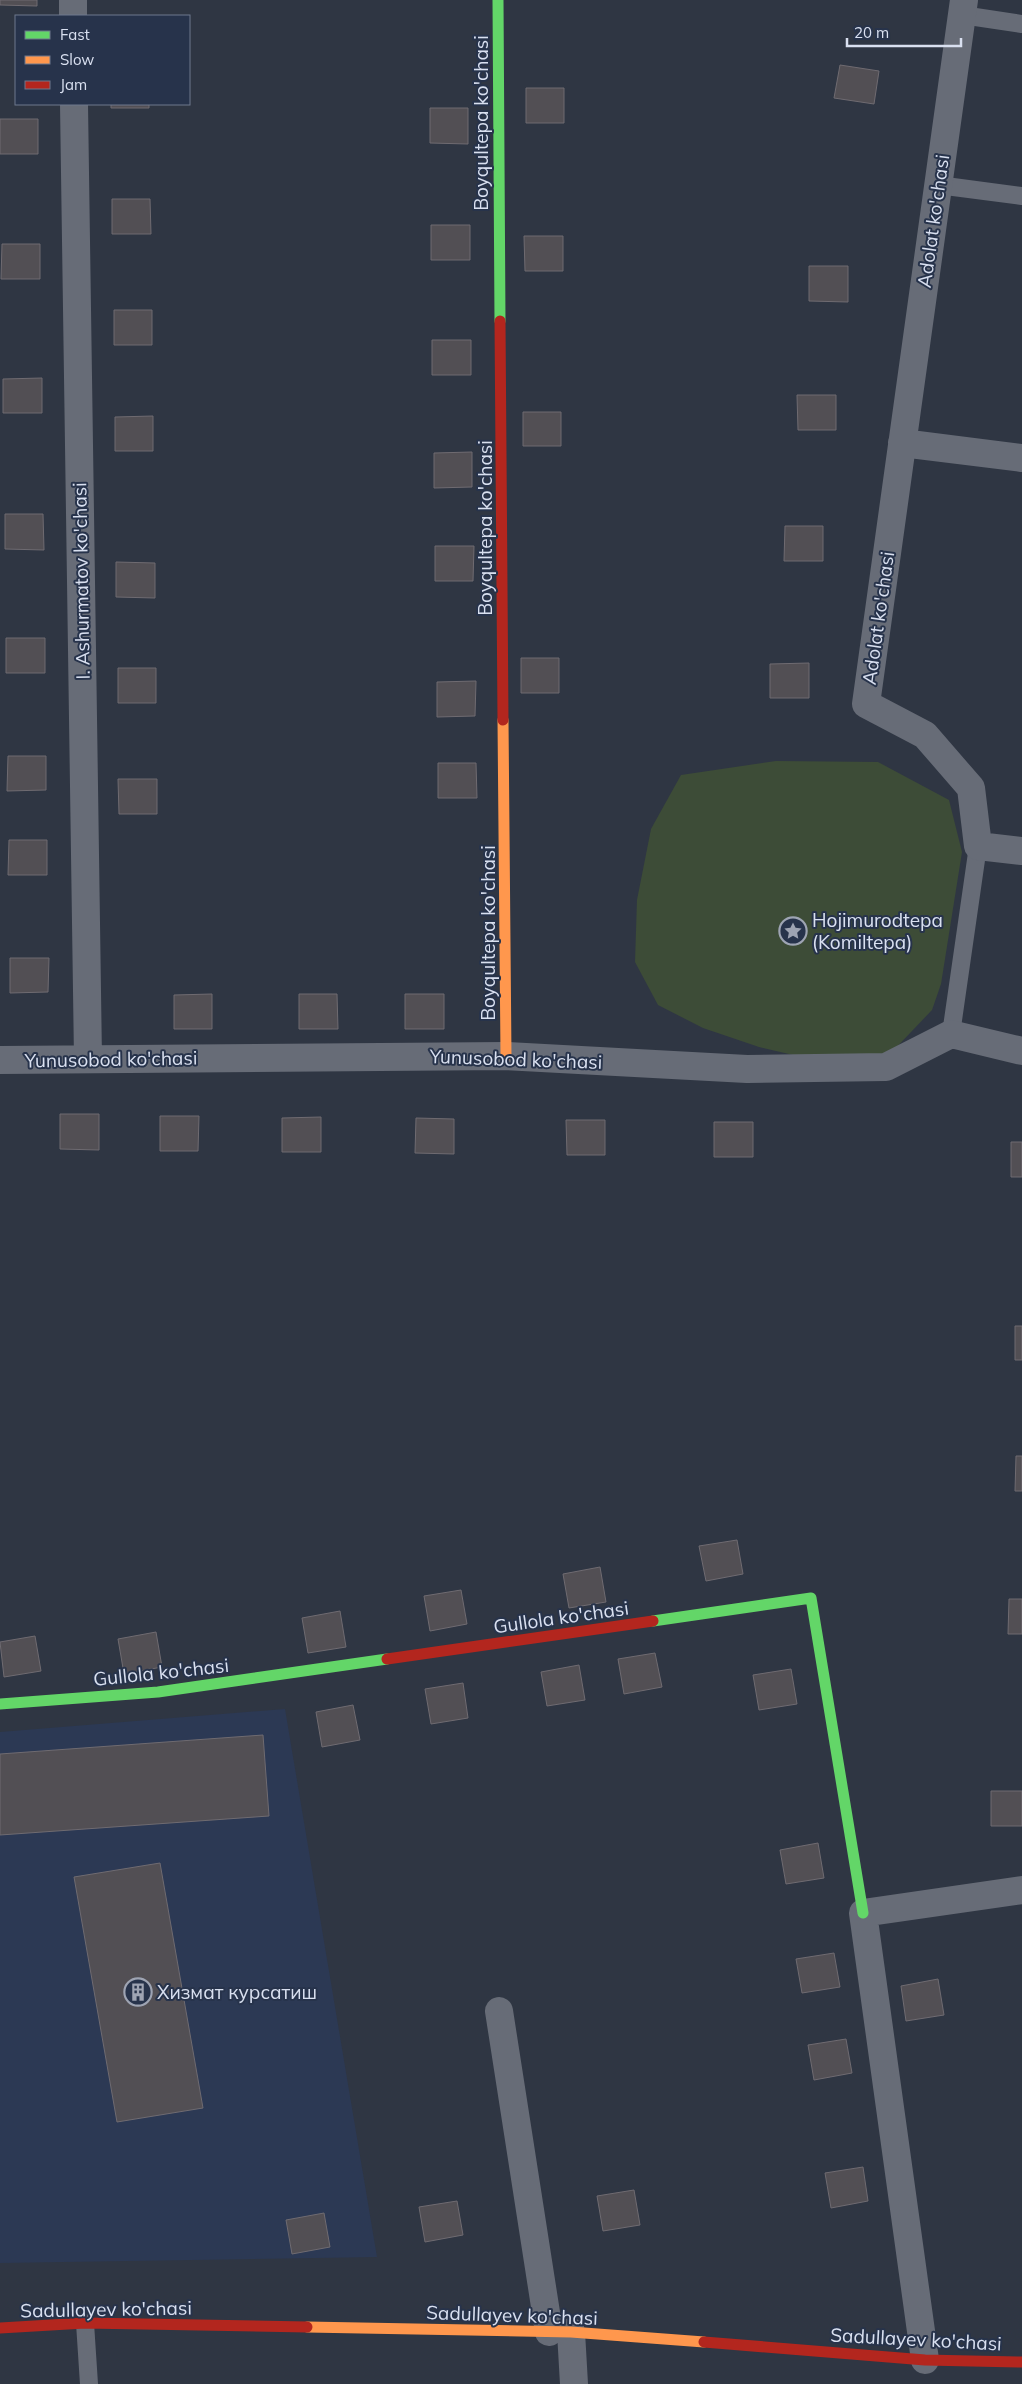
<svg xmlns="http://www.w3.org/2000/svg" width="1022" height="2384" viewBox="0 0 1022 2384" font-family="Mulish,sans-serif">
  <rect width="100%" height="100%" fill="#2f3643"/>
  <path fill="#2c3954" d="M285,1709l92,548 -377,6v-531z"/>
  <path fill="#3d4c37" d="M776,761l102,1 71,38 13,52 -21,132 -9,26 -41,43 -76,7 -56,-13 -56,-19 -45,-23 -23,-43 2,-62 14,-71 30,-54z"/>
  <path fill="#524f54" stroke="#6f6b71" d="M0,0h37v6l-37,-1z
    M840,65l39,6 -5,33 -40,-6z
    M526,88h38v35h-38z
    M111,104h38v4h-38z
    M430,108h38v36l-38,-1z
    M0,119h38v35h-38z
    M112,199h38l1,35h-39z
    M431,225h39v35h-39z
    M524,236h39v35h-38z
    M2,244h38v35h-39z
    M809,266h39v36l-39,-1z
    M114,310h38v35h-38z
    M432,340h39v35h-39z
    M42,378v35h-39v-34z
    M797,395h39v35h-38z
    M523,412h38v34h-38z
    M153,416v35h-38v-34z
    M472,452v35l-38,1v-35z
    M5,514h38l1,36 -39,-1z
    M785,526h38v35h-39z
    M435,546h39l-1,35h-38z
    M116,562l39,1v35l-39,-1z
    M6,638h39v35h-39z
    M521,658h38v35h-38z
    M809,663v35h-39v-34z
    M118,668h38v35h-38z
    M476,681l-1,35 -38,1v-35z
    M8,756h38v34l-39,1z
    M438,763h38l1,35h-39z
    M118,779h39v35h-38z
    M9,840h38v35h-39z
    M10,958h39l-1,34 -38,1z
    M212,994v35h-38v-34z
    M299,994h38l1,35h-39z
    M405,994h39v35h-39z
    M60,1114h39v36l-39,-1z
    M160,1116h39l-1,35h-38z
    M321,1117v35h-39v-34z
    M416,1118l38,1v35l-39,-1z
    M566,1120h39v35h-38z
    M714,1122h39v35h-39z
    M1011,1142h11v35h-11z
    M1015,1326h7v34h-7z
    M1016,1456h6v35h-7z
    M737,1540l6,34 -37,7 -7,-35z
    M600,1567l6,35 -37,6 -6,-34z
    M461,1590l6,34 -37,7 -6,-35z
    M1009,1599h13v35h-14z
    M340,1611l6,36 -38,6 -6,-35z
    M156,1632l6,35 -38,7 -6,-35z
    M35,1636l6,35 -37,6 -4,-35z
    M655,1653l7,34 -38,7 -6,-35z
    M579,1665l6,35 -38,6 -6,-34z
    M791,1669l6,35 -38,6 -6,-35z
    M463,1683l5,35 -37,6 -6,-35z
    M353,1705l7,35 -38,7 -6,-35z
    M263,1735l6,81 -269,19v-81z
    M991,1791h31v35h-31z
    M818,1843l6,35 -38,6 -6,-34z
    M160,1863l43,245 -86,14 -43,-245z
    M834,1953l6,34 -38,6 -6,-34z
    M938,1979l6,36 -38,6 -5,-35z
    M846,2039l6,34 -38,7 -6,-35z
    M863,2167l5,34 -37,7 -6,-35z
    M634,2190l6,35 -37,6 -6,-35z
    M457,2201l6,34 -38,7 -6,-35z
    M324,2213l6,34 -38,7 -6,-34z"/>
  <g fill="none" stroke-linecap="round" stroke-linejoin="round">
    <path stroke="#676c77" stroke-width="18" d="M962,15l60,9
      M938,185l84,11
      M951,1034l27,-188
      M85,2323l4,61"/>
    <path stroke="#676c77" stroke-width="28" d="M73,0v16
      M964,0l-98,704 59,31 46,53 7,58 44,5
      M74,104l14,955
      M902,443l120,15
      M0,1060l506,-4 241,13 139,-2 65,-33 71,17
      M499,2011l50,321
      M571,2332l3,52
      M925,2360l-62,-447 159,-23"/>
    <path stroke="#63d668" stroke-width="11" d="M498,0l2,321
      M653,1621l158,-23 52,315
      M0,1704l158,-12 229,-33"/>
    <path stroke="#ff974d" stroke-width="11" d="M503,720l3,336
      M307,2327l264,5 133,10"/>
    <path stroke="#b3261e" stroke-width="11" d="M500,321l3,399
      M387,1659l266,-38
      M0,2328l85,-5 222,4
      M704,2342l221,18 97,2"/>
  </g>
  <defs>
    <g id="sight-ring" transform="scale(1.4375)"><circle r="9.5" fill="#27334b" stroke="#9ea4b3" stroke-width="1.5"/><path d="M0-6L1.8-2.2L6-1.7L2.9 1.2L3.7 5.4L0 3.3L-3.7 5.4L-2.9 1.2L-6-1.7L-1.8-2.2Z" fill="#9ea4b3"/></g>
    <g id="building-ring" transform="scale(1.4375)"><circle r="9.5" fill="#27334b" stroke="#9ea4b3" stroke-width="1.5"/><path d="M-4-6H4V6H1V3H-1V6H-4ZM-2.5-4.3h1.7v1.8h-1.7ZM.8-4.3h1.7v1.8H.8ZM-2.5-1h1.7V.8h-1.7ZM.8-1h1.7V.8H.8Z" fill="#9ea4b3"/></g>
  </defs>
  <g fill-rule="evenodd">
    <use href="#sight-ring" x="793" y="931"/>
    <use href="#building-ring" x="138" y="1992"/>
  </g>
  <g text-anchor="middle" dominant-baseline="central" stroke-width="4" stroke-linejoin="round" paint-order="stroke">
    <g font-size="19" fill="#d9e0f0" stroke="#27334b">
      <text transform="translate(481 123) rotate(-90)">Boyqultepa ko'chasi</text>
      <text transform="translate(933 221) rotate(-82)">Adolat ko'chasi</text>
      <text transform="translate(485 528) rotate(-90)">Boyqultepa ko'chasi</text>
      <text transform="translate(81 581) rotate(-91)">I. Ashurmatov ko'chasi</text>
      <text transform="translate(878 618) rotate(-82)">Adolat ko'chasi</text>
      <text transform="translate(488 933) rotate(-90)">Boyqultepa ko'chasi</text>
      <text transform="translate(111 1059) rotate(-1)">Yunusobod ko'chasi</text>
      <text transform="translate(516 1059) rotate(2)">Yunusobod ko'chasi</text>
      <text transform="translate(561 1617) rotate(-8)">Gullola ko'chasi</text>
      <text transform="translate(161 1672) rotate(-6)">Gullola ko'chasi</text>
      <text transform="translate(106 2309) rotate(-1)">Sadullayev ko'chasi</text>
      <text transform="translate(512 2315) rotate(2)">Sadullayev ko'chasi</text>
      <text transform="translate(916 2339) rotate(3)">Sadullayev ko'chasi</text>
    </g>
    <g font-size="19" fill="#d9e0f0" stroke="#27334b" text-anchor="start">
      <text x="812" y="920">Hojimurodtepa<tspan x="812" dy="22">(Komiltepa)</tspan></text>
      <text x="157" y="1992">Хизмат курсатиш</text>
    </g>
  </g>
  <rect x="15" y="15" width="175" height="90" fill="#27334b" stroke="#6e788d"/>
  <rect x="25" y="31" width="25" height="8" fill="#63d668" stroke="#6e788d"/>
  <text x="60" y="40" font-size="15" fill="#d9e0f0">Fast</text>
  <rect x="25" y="56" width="25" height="8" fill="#ff974d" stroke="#6e788d"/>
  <text x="60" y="65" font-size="15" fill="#d9e0f0">Slow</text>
  <rect x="25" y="81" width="25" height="8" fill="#b3261e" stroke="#6e788d"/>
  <text x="60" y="90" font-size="15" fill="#d9e0f0">Jam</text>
  <path d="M847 38v8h114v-8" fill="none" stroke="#d9e0f0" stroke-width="2.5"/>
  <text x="854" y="38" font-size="15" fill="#d9e0f0" stroke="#27334b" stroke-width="4" paint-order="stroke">20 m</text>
</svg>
